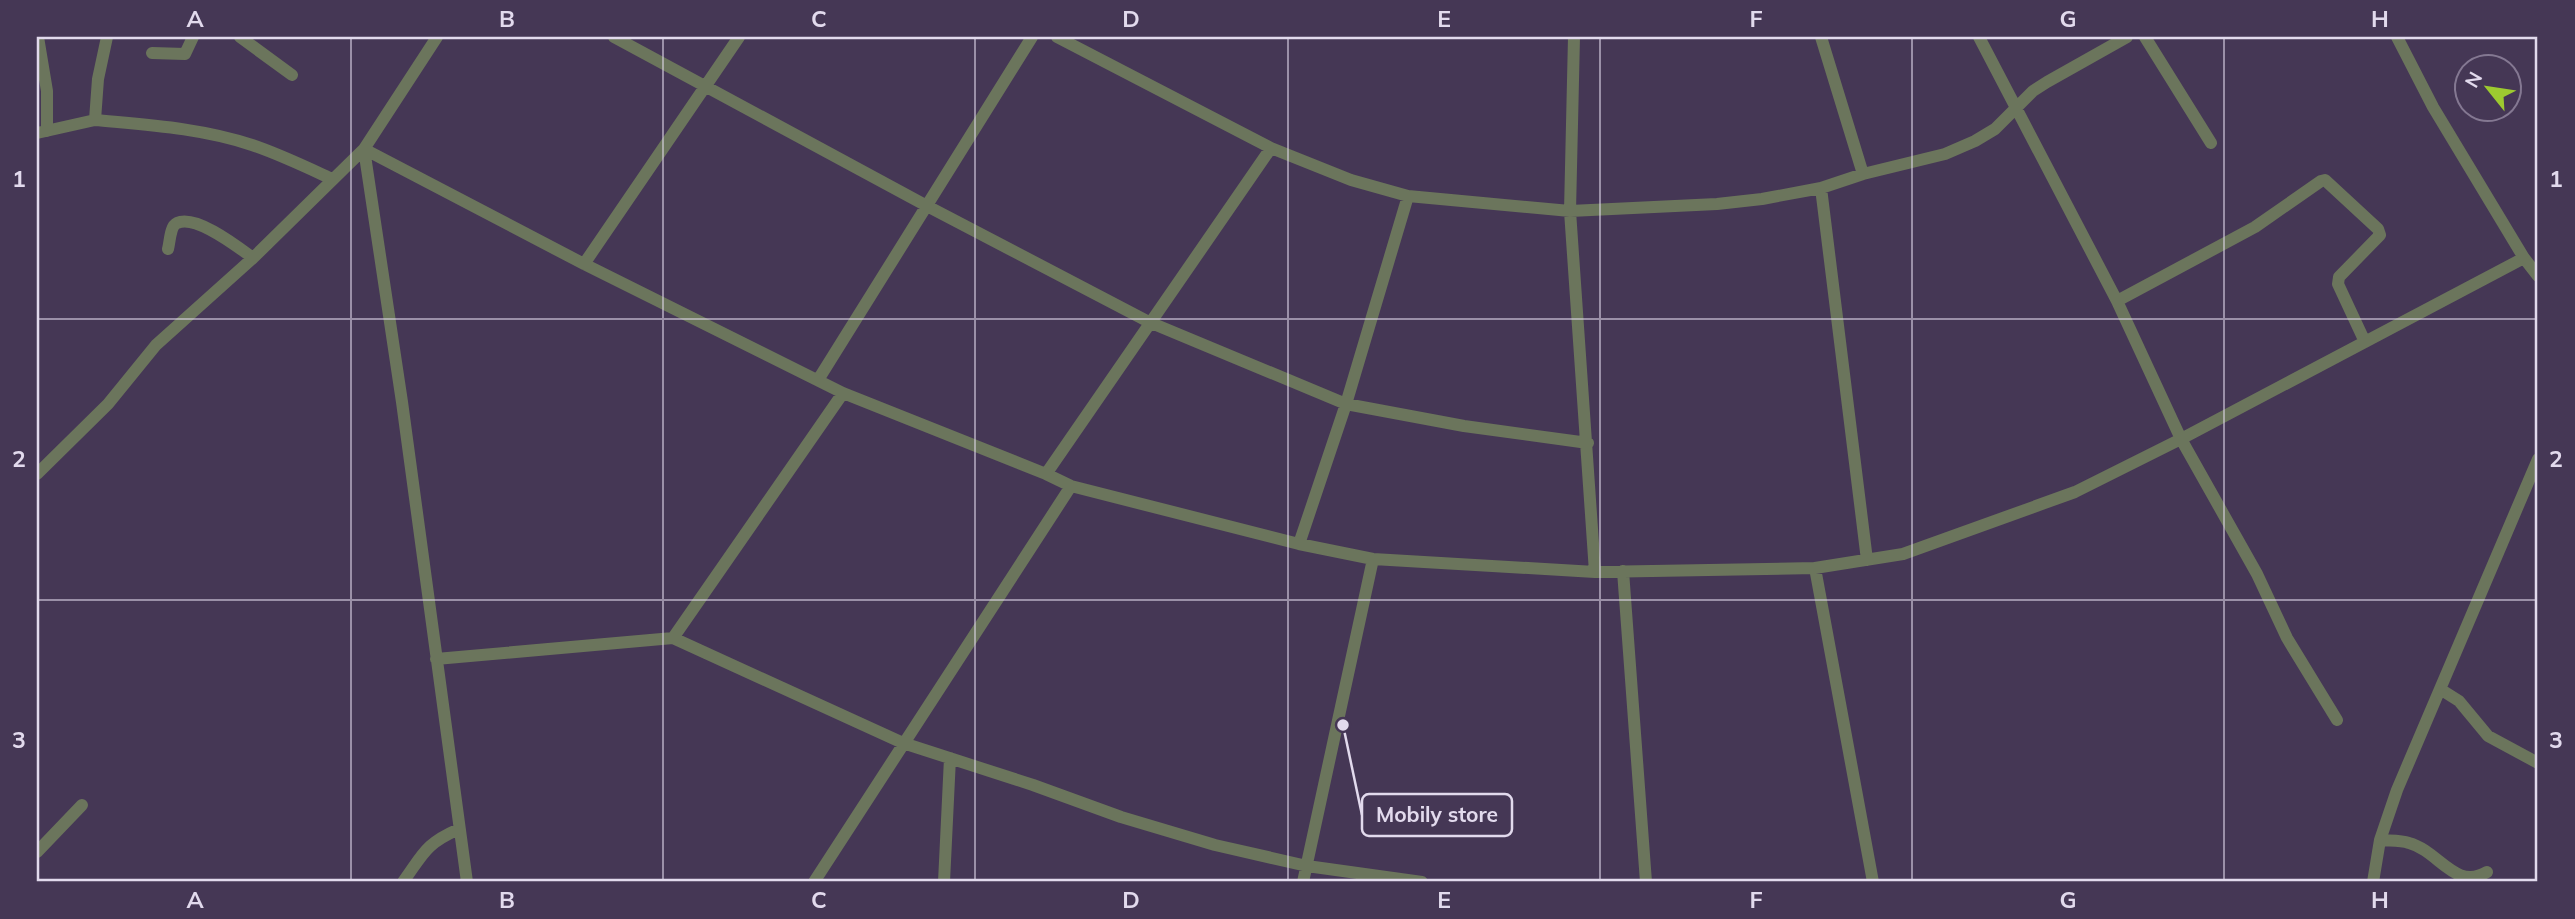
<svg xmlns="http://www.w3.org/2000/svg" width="2575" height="919" viewBox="0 0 2575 919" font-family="Mulish,sans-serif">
  <rect width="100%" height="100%" fill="#453755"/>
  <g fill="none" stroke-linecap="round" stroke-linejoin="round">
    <path stroke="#6b755c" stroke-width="12" d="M38,37l9,54v40
      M107,37l-9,42 -3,41c53,5 106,8 157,25 27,9 54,22 80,34
      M240,37l52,38
      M437,37l-73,112 38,253 65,480
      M614,37l313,169 222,116 197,82 118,22 124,17
      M1057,37l214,111 80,32 57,16 162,15 147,-7 45,-5 59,-11 42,-14 82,-20 30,-13 20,-12 38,-38 14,-9 80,-45
      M1574,37l-4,174 25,361
      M1821,37l42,137
      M2145,37l66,106
      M2397,37l36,70 91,151 14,18
      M152,53l33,1 8,-17
      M37,133l58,-13
      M1821,188l46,372
      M168,249c2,-7 2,-23 9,-26 19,-9 61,24 76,35
      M584,264l155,-227
      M2117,301l138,-74 66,-46 4,-1 53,49 2,6 -41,42 -1,7 27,58
      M818,380l214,-343
      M37,474l71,-70 48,-59 97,-87 111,-109 220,115 259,129 203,81 25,12 228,58 74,15 222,13 220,-4 88,-14 172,-62 106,-53 -64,-138 -138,-264
      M1046,474l225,-326
      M1299,544l47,-140 62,-208
      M1815,568l58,314
      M1623,571l23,311
      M673,638l170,-245
      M436,659l237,-21 230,105 130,42 88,32 94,28 92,21 115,16
      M2440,689l19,12 29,35 50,27
      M2337,720l-50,-82 -30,-64 -76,-135 343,-181
      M2380,840c9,1 20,0 29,3 30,8 46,48 78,29
      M37,852l45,-47
      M403,882c21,-29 22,-38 56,-53
      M814,882l257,-396
      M944,882l6,-124
      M1303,882l70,-323
      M2373,882l7,-42 17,-50 141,-331"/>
  </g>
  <path fill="none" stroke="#e2daed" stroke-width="2" stroke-opacity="0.55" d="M351,37v845M663,37v845M975,37v845M1288,37v845M1600,37v845M1912,37v845M2224,37v845M37,319h2501M37,600h2501"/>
  <path fill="none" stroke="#e2daed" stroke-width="2.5" d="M1343 725L1362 815"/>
  <circle fill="#e2daed" stroke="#453755" stroke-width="2.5" cx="1343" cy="725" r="7"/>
  <rect fill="#453755" stroke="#e2daed" stroke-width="2.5" x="1362" y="794" width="150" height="42" rx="7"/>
  <g font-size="21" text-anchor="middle" font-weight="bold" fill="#e2daed">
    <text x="1437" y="822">Mobily store</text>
  </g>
  <rect width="2575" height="919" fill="none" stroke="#453755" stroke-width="77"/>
  <g transform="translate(2488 88) rotate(300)"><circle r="33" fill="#453755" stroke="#847892" stroke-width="2"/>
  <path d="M0-5L12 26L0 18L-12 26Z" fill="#9dca30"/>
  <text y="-10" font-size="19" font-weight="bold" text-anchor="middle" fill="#e2daed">N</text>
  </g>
  <rect x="38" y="38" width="2498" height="842" fill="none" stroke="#e2daed" stroke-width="2.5"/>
  <g font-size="23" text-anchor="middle" font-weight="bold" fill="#e2daed">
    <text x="195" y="27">A</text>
    <text x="507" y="27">B</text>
    <text x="819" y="27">C</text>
    <text x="1131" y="27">D</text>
    <text x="1444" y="27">E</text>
    <text x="1756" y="27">F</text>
    <text x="2068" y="27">G</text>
    <text x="2380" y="27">H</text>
    <text x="19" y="187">1</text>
    <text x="2556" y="187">1</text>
    <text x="19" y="467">2</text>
    <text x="2556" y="467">2</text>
    <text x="19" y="748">3</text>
    <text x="2556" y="748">3</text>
    <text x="195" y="908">A</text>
    <text x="507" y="908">B</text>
    <text x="819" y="908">C</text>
    <text x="1131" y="908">D</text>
    <text x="1444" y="908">E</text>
    <text x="1756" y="908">F</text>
    <text x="2068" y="908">G</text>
    <text x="2380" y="908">H</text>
  </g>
</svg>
